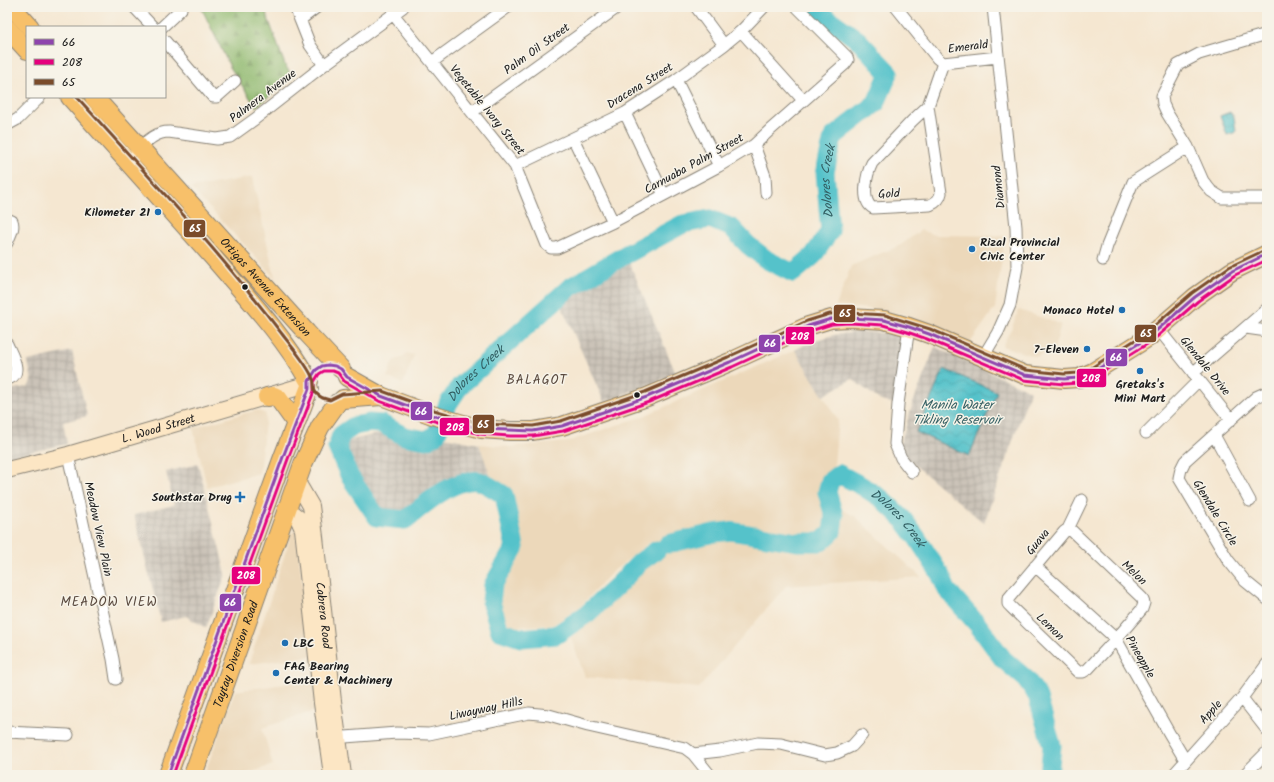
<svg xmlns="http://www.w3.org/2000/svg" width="1274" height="782" viewBox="0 0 1274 782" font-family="Kalam,sans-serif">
  <defs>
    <pattern id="industrial-grid" width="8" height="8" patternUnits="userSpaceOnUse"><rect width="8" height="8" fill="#cbc3b8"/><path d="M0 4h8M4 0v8" fill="none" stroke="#aea79e"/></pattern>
    <pattern id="forest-firs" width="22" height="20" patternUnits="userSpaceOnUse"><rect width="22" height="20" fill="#90b96f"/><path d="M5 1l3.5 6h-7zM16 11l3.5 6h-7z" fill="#7c9e60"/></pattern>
    <pattern id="water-waves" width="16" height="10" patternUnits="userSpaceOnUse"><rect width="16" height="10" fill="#54c2ca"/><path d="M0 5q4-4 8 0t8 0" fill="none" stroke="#49a6ad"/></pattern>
  </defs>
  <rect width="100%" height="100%" fill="#f7f3e8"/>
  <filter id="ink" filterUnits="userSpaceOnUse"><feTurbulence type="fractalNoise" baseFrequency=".025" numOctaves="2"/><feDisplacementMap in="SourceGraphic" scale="8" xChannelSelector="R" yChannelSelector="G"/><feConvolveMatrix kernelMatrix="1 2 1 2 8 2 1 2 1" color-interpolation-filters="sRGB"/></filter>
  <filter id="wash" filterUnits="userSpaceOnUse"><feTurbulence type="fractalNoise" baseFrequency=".012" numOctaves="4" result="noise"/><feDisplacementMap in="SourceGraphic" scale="16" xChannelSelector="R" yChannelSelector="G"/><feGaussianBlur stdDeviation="0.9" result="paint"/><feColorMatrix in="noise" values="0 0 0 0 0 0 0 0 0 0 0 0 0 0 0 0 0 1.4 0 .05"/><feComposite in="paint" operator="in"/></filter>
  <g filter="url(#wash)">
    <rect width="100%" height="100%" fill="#f5e7d1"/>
    <path fill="#ecd8ba" d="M252,177l23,101 -84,-90z
      M921,230l13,5 71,1 -10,72 -25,35 -66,-29 -33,-5 -35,-3 15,-40 50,-21z
      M1019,310l42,14 -7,25 -18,8 -34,-11 9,-17z
      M795,350l43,70 -4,44 -13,36 34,16 66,61 -135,9 -87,102 -114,-11 -14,-39 21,-20 50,-54 16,-8 -8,-14 -38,30 -32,35 -27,18 -42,2 -14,-22 2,-15 24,-44 -16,-56 -16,-13 -12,-33 31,3 57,-5 74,-25z
      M406,353l8,2 -11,29 -16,-7 6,-16 11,-4z
      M257,410l9,4 -7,59 -52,14 -14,-59z
      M292,532h4l15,124 -62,8z
      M314,680l4,30 -56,18 11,37 -31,10h-35l-2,-2 30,-82z"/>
    <path fill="url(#industrial-grid)" d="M628,259l48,115 -72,28 -43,-97 20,-18z
      M858,332l29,1 19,4 -10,67 -15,-3 -29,-22 -29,17 -28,-46 17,-9 22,-6z
      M935,347l95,44 -46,132 -86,-72 15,-48z
      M72,351l15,65 -24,6 4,22 -60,13v-67l21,-3 4,-6 -4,-20z
      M387,432l31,15 16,-3 10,-7 35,7 12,33 -16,-2 -21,4 -38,22 -11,12 -9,3 -14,-4 -22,-32 -15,-26 -3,-12z
      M198,464l28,110 -20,54 -20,-12 -25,6 -27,-107 40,-10 -8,-33z"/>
    <path fill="url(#forest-firs)" stroke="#566a46" d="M201,7h63l21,58 8,12 -37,30 -26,-40z"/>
    <path fill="url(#water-waves)" stroke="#386f73" d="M1230,112l4,5 2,15 -9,3 -7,-19z
      M944,369l53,23 -28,64 -53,-24z"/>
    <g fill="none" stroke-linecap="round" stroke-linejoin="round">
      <g stroke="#54c2ca" stroke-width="19">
        <path id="s1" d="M668,544l46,-11 16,-2 67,11h24l11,-10 2,-16 -7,-24 3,-11 9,-7 23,12 20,13 20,19 15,20 23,36 7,16 31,35 25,34 23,20 11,16 15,51 -3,29"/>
        <path id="s2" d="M657,550l-17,12 -23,24 -30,28 -31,21 -35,3 -21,-7 -9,-29 2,-17 22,-38 -11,-52c-7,-4 -18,-12 -25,-14 -25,-4 -56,25 -74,39l-28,-3 -27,-40 -13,-30 4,-12 13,-9 15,-3 13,1 22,12 22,4 10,-5 12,-31 12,-18 109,-98 56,-33 58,-31 27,-5 22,9 16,17 19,15 26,13 20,-17 17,-25 -5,-59 8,-35 43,-34 13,-30 -31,-33 -35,-25 -6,-8"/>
      </g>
    </g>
  </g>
  <g filter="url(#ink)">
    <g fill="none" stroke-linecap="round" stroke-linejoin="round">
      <g stroke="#888276" stroke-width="13">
        <path id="street" d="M134,7l19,20
          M295,7l15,38 14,20
          M696,7l28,38
          M896,7l41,51 6,5 55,-6
          M393,14l122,152 32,79 4,3h6l56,-26 106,-56 35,-21 16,-15 75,-66 3,-4 -1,-3 -50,-50
          M300,20l17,-13
          M162,27l19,-18
          M741,31l62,69
          M1267,34l-68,20 -21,11 -16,31 1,8 4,9 21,34 15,34 8,10 11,7h45
          M165,41l48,56h4l18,-16
          M432,62l76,-55
          M676,80l43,86
          M928,106l13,87c-1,6 -4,9 -11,12l-57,3c-13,-7 -6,-35 -1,-45l40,-42 16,-15 15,-43
          M472,112l146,-105
          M625,113l39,82
          M7,125l11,-6 22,-22
          M573,138l40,84
          M754,145l11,31 1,17
          M136,151c10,-9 19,-19 33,-19l48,7 13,-2 25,-18 69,-54 79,-58
          M515,166l110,-53 51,-33 48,-35 17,-14 23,-24
          M7,219l5,2c3,7 -2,14 -5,22
          M1103,260l4,-14 26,-64 55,-35
          M909,327l-11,77 -3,40 6,14 11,14
          M1160,328l4,8 67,84
          M1246,328l21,3
          M7,344c4,10 18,31 0,35
          M983,357l15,-25 12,-27 7,-38 -1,-40 -23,-220
          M1193,373l74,-64
          M1267,392l-11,5 -71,64 -4,8 -2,9 49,82 17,21 22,18
          M1146,433l53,-53
          M1214,435l36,66
          M68,455l45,204 3,20
          M1068,529l4,2 70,67 2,5 -2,6 -26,30 -28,30 -5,3h-5l-65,-63 -5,-5v-5l56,-67 4,-3 14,-29
          M1035,566l81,73 53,94 16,27
          M1242,698l25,32
          M7,732l61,3
          M332,738l65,-5 32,1 100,-21 20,2 39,11 97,22 8,6 17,21
          M693,754l27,-3 38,-8 23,1 44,11 12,-2 15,-7 10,-11
          M1173,775l69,-77 25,-34
          M1244,775l23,-23"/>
      </g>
      <g stroke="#888276" stroke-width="18">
        <g id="secondary">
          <path id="s3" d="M7,470l61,-15 241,-71"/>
          <path id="s4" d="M297,482l14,24 4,31 18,164 10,74"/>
          <path d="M288,510l10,8 5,11 19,174 10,72"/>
        </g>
      </g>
      <g stroke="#888276" stroke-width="20">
        <g id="primary">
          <path d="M12,7l18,20"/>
          <path d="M7,28l20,22"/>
          <path d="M70,97c48,53 95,106 142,159 34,40 71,79 97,125"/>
          <path id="s5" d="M94,97l213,236 34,36"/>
          <path d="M347,377l34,19 51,19 49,14 29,2h23l29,-5 85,-29 83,-35 78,-36 23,-7 19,-1 34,2 25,7 20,7 96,41 39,4 15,-1 14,-6 56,-35 46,-40 37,-26 35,-17"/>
          <path d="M267,397l7,-1 4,2 18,25"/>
          <path d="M343,399l38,-3"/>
          <path d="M168,775l115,-318 26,-68"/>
          <path id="s6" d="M193,775l110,-311 17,-37 17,-24"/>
        </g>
      </g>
      <use href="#street" stroke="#fff" stroke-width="11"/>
      <use href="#secondary" stroke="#fce6c4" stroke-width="16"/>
      <use href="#primary" stroke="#f7c06b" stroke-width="18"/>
      <g stroke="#f7f3e8" stroke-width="6">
        <path id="bus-1" d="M168,775l115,-318 26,-68v-8l7,-11 6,-4 6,-1 7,1 6,3 6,8 34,19 51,19 49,14 52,2 29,-5 85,-29 83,-35 78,-36 23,-7 19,-1 34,2 25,7 20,7 96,41 39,4 15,-1 14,-6 56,-35 46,-40 37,-26 35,-17"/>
      </g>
      <g stroke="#f7f3e8" stroke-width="6">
        <path id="bus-2" d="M173,775l115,-316 26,-68v-9l5,-8 5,-3h9l5,2 6,8 35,20 52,19 49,14 30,2h23l30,-5 86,-29 83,-35 78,-36 22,-7 18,-1 33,2 24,7 20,7 97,41 40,4 16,-1 16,-7 56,-35 46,-40 37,-26 32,-15"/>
      </g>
      <g stroke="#f7f3e8" stroke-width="6">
        <path id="bus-3" d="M77,97c70,78 142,154 205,237 9,12 26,31 31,45 2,5 0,10 3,14 4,5 9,6 14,7l12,-6 40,-3 52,19 48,14 51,2 28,-5 84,-29 83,-35 79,-36 23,-7 20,-1 35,2 45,14 96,41 38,4 14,-1 13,-5 55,-35 46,-40 37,-26 36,-17"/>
      </g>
      <use href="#bus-1" stroke="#8e44ad" stroke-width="3"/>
      <use href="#bus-2" stroke="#e5007d" stroke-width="3"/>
      <use href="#bus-3" stroke="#7a4b2a" stroke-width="3"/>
    </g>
  </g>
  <g fill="#1f6fb2" stroke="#f7f3e8" stroke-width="1.5">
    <circle cx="158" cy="212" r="4"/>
    <circle cx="972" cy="249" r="4"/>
    <circle cx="1122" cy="310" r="4"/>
    <circle cx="1087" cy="349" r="4"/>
    <circle cx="1140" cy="371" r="4"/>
    <path d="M238 491h4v4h4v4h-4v4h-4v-4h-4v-4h4z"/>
    <circle cx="285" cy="643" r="4"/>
    <circle cx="276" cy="673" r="4"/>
  </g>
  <g fill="#1c1c1c" stroke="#f7f3e8" stroke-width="1.5">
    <circle cx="245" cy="287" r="3.5"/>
    <circle cx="637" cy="395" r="3.5"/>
  </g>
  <g text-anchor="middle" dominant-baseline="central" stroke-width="3" stroke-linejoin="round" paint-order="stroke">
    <g font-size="12" fill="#1c1c1c" stroke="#f7f3e8">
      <text transform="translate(968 47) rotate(-7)">Emerald</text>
      <text transform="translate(537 49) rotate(-36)">Palm Oil Street</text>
      <text transform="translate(640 86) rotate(-32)">Dracena Street</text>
      <text transform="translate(263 96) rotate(-37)">Palmera Avenue</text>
      <text transform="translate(487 110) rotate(51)">Vegetable Ivory Street</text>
      <text transform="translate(694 164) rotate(-29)">Carnuaba Palm Street</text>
      <text transform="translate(999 187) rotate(-96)">Diamond</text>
      <text transform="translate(889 194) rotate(-3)">Gold</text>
      <text stroke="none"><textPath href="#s5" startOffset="256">Ortigas Avenue Extension</textPath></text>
      <text transform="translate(1205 366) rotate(51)">Glendale Drive</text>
      <text stroke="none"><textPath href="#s3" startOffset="157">L. Wood Street</textPath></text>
      <text transform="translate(1215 513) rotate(59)">Glendale Circle</text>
      <text transform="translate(98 529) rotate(78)">Meadow View Plain</text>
      <text transform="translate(1038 542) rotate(-51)">Guava</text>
      <text transform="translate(1134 573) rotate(44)">Melon</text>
      <text stroke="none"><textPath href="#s4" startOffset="138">Cabrera Road</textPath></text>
      <text transform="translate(1050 627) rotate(44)">Lemon</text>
      <text stroke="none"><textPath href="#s6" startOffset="128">Taytay Diversion Road</textPath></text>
      <text transform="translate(1140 657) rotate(60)">Pineapple</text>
      <text transform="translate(486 709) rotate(-12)">Liwayway Hills</text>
      <text transform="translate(1211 712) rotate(-48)">Apple</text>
    </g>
    <g font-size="12" font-weight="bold" fill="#1c1c1c" stroke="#f7f3e8" text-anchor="end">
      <text x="150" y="212">Kilometer 21</text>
      <text x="980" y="242" text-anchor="start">Rizal Provincial<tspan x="980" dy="14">Civic Center</tspan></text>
      <text x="1114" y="310">Monaco Hotel</text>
      <text x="1079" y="349">7-Eleven</text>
      <text x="1140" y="384" text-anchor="middle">Gretaks's<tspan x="1140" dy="14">Mini Mart</tspan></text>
      <text x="232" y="497">Southstar Drug</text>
      <text x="293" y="643" text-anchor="start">LBC</text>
      <text x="284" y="666" text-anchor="start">FAG Bearing<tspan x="284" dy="14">Center &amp; Machinery</tspan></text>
    </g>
    <g font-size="13" font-style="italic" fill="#325e62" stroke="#f7f3e8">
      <text stroke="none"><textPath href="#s2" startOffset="1240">Dolores Creek</textPath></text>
      <text stroke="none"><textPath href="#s2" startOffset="748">Dolores Creek</textPath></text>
      <text x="957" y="405">Manila Water<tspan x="957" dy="15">Tikling Reservoir</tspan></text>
      <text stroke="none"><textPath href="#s1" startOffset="309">Dolores Creek</textPath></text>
    </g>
    <g font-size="13" letter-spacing="1" fill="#5a4a3f" stroke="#f7f3e8">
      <text x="537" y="380">BALAGOT</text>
      <text x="109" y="602">MEADOW VIEW</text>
    </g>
  </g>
  <g stroke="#f7f3e8" stroke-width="1.5">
    <rect x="183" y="219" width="23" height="19" rx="4" fill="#7a4b2a"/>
    <rect x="833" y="304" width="23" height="19" rx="4" fill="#7a4b2a"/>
    <rect x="1134" y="324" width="23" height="19" rx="4" fill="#7a4b2a"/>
    <rect x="785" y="326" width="30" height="19" rx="4" fill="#e5007d"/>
    <rect x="758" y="334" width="23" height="19" rx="4" fill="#8e44ad"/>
    <rect x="1105" y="348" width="23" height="19" rx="4" fill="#8e44ad"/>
    <rect x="1076" y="368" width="31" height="20" rx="4" fill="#e5007d"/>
    <rect x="410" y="401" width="23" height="20" rx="4" fill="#8e44ad"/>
    <rect x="472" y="414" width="23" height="20" rx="4" fill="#7a4b2a"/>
    <rect x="439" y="417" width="31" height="19" rx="4" fill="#e5007d"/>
    <rect x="231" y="566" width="30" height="19" rx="4" fill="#e5007d"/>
    <rect x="219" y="593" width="23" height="19" rx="4" fill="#8e44ad"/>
  </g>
  <g font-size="11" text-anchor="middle" font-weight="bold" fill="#fff">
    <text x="195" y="232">65</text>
    <text x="845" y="317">65</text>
    <text x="1146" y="337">65</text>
    <text x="800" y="340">208</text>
    <text x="770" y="347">66</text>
    <text x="1116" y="361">66</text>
    <text x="1091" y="382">208</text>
    <text x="421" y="415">66</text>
    <text x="483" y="428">65</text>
    <text x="455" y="431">208</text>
    <text x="246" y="579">208</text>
    <text x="230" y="606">66</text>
  </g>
  <rect width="1274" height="782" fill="none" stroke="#f7f3e8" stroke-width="24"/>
  <rect x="26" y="26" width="140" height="72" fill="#f7f3e8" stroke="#9f9d96"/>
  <rect x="34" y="39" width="20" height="6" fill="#8e44ad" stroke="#9f9d96"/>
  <text x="62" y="46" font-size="12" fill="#1c1c1c">66</text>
  <rect x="34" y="59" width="20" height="6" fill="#e5007d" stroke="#9f9d96"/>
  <text x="62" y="66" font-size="12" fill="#1c1c1c">208</text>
  <rect x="34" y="79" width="20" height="6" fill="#7a4b2a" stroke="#9f9d96"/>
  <text x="62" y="86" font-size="12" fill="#1c1c1c">65</text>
</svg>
